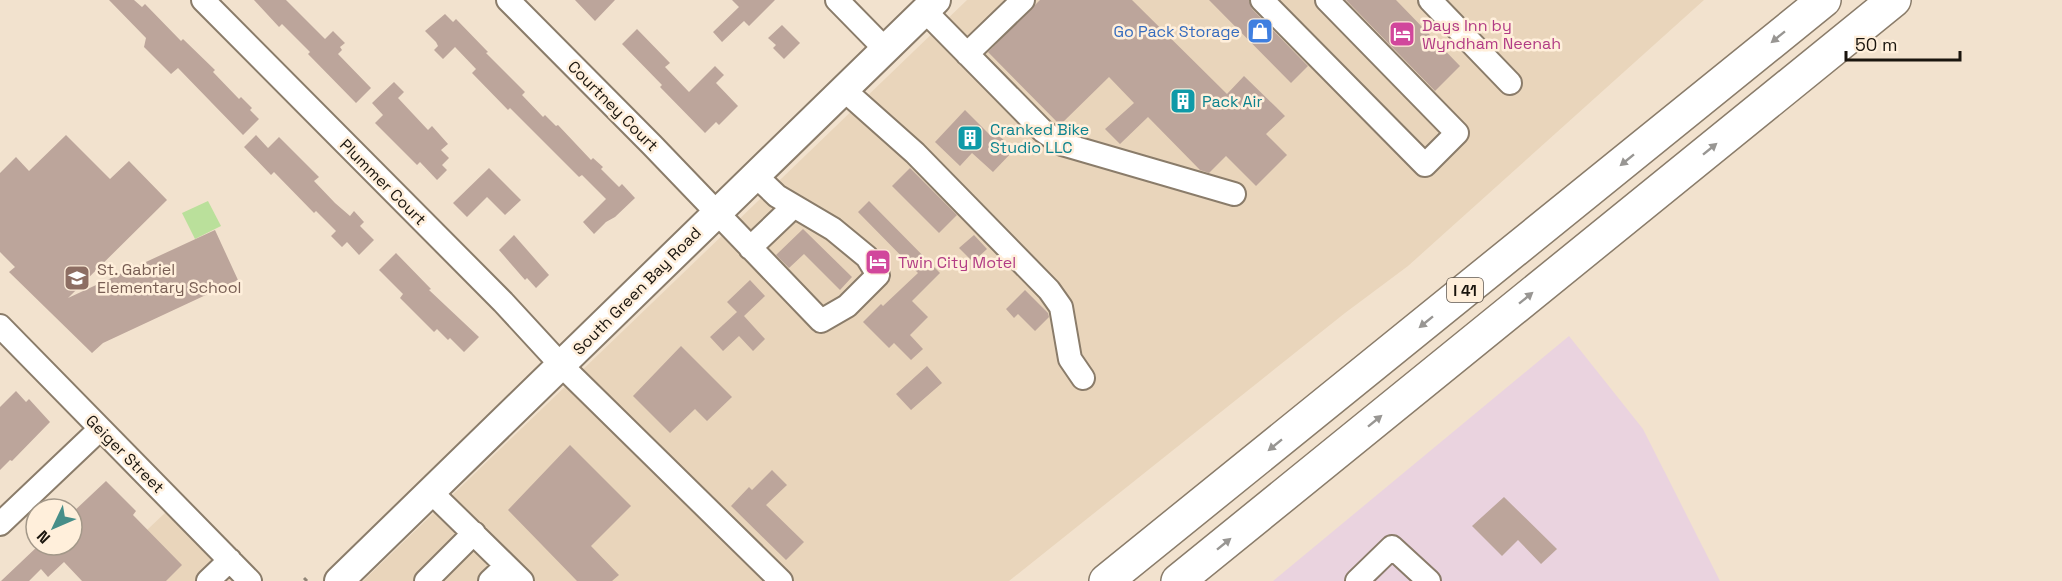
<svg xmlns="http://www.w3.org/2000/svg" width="2062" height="581" viewBox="0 0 2062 581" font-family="'Space Grotesk',sans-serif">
  <rect width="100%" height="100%" fill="#f2e2ce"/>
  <path fill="#e9d5bb" d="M967,0h737l-296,266 -63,47 -336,268h-646z
    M166,512l67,69h-140z"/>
  <path fill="#ead3df" d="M1569,336l74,93 77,152h-447z"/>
  <path fill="#bae09b" d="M208,201l13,25 -26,13 -13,-26z"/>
  <path fill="#bca59b" d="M109,0h25l8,7 3,-3 36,37 2,-2 32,31 -2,2 26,27 2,-2 11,11 -2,2 9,9 -16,16 -65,-67 -7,6 -27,-27 2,-9z
    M254,0h32l39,39 8,-8 12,12 -5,4 2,3 -4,4 33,34 -15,15 -48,-49 2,-2 -28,-28 -3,3z
    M575,0h40l-20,21z
    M732,0h43l-26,26 -5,-5 -22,21 -9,-10 26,-25z
    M1040,0h92l95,94 17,-18 32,31 9,9 -19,18 21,21 -31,31 -30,-30 -17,17 -9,-3 -52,-53 -28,27 -15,-15 29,-26 -25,-26 -49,48 -72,-73z
    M1209,0h40l3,9 56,57 -17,17z
    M1346,0h50l64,66 -25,25z
    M445,14l8,8 3,-3 32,33 -2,1 39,39 -3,3 21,22 2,-2 11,11 2,-1 33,35 2,-2 10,9 -2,2 18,18 3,-3 13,14 -20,19 -9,5 -12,12 -11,-12 23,-23 -24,-24 -3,2 -69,-69 -2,2 -36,-37 4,-4 -21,-22 -12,12 -9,-9 4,-4 -2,-4 -11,-11z
    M782,25l18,18 -16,16 -11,-11 3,-3 -8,-7z
    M637,29l33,34 -5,4 24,25 26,-26 9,9 -8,8 22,23 -19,19 -3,-3 -11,11 -45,-46 2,-2 -40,-41z
    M394,82l10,10 -6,6 30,32 4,-4 16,18 -7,6 8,8 -7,7 5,5 -10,10 -17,-18 -3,3 -42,-42 8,-8 -11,-12z
    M965,110l24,24 4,-4 21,20 -21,22 -21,-19 -12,13 -25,-24z
    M66,135l44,44 19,-18 38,39 -99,98 147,-68 23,50 -135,63 -11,10 -83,-81 6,-5 -15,-15v-79l16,-16 13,14z
    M256,135l12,13 11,-11 40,40 -5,4 21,22 15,13 4,-5 10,11 -4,4 14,14 -15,15 -12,-13 -5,5 -11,-11 5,-5 -20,-20 -2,2 -40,-41 -3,3 -27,-28z
    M489,168l32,32 -16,15 -18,-18 -20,20 -14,-14z
    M910,168l47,47 -18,18 -47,-47z
    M869,201l71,72 -28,28 16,16 -18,18 13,14 -12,11 -17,-17 -5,5 -26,-26 18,-18 2,2 35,-33 -60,-61z
    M803,229l49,48 -12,13 -36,-36 -15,14 -13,-13z
    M514,235l35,40 -13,13 -9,-10 -2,2 -26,-30z
    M974,235l13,14 -14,13 -14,-14z
    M396,253l35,36 -2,1 50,47 -15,15 -14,-14 -2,2 -11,-11 -3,3 -34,-34 3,-4 -24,-24z
    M750,280l15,16 -21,20 21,23 -12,12 -14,-15 -16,15 -13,-14 27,-25 -10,-10z
    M1025,290l23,23 1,4 -14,14 -17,-17 -4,4 -8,-9z
    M681,346l51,51 -25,24 -12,-12 -25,24 -37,-37z
    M927,366l15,17 -31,27 -15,-16z
    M16,391l10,11 3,-3 21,23 -38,39 -2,-1 -10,10v-63z
    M570,445l61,61 -40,40 28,29 -7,6h-35l-69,-71z
    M772,470l15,15 -21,20 38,37 -18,18 -55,-54 18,-19 3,3z
    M106,481l30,30 -3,4 49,50 -16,16h-84l-18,-19 -16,15 -7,-8 -12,12h-28l38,-36h33v-32z
    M1504,497l53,52 -16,15 -23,-24 -16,16 -30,-30z"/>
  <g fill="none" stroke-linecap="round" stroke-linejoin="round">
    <g stroke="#8a7c6a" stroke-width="26">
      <path id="minor" d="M203,0l300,302 59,64 219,215
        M508,0l144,145 169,176 26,-15 31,-31 -11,-18 -34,-28 -56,-33 -22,-21
        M837,0l49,50
        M1262,0l163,165 32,-32 -130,-133
        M1430,0l80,83
        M925,11l118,120 19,13 172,50
        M967,54l56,-54
        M843,89l72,64 134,137 12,17 9,52 13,19
        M750,248l44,-42
        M0,326l250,255
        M431,492l91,89
        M0,524l100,-95
        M208,581l22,-21
        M426,581l48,-48
        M490,581l16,-15
        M1357,581l35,-34 37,34"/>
    </g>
    <g stroke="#8a7c6a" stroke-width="32">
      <path id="major" d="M339,581l597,-581"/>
    </g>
    <g stroke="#8a7c6a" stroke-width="36">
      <path id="highway" d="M1106,581l718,-581
        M1178,581l716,-581"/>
    </g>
    <path stroke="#908577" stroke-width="3" stroke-dasharray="6 3" stroke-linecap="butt" d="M304,578l3,3"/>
    <use href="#minor" stroke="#fff" stroke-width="22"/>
    <use href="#major" stroke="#fff" stroke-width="28"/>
    <use href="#highway" stroke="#fff" stroke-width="33"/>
  </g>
  <defs><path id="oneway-solid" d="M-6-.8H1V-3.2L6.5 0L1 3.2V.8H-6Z" transform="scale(1.5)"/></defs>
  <g fill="#989693">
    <use href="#oneway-solid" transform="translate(1778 37) rotate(141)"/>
    <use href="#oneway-solid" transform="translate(1710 149) rotate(-39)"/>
    <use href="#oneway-solid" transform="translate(1627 160) rotate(141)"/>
    <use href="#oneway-solid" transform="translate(1526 298) rotate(-39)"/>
    <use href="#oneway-solid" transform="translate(1426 322) rotate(141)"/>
    <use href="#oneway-solid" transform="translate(1375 421) rotate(-39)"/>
    <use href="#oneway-solid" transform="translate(1275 445) rotate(141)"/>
    <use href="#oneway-solid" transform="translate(1224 544) rotate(-39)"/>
  </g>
  <defs>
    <g id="shop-square" transform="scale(1.35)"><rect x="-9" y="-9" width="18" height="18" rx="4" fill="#3f7fe0" stroke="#ffefdb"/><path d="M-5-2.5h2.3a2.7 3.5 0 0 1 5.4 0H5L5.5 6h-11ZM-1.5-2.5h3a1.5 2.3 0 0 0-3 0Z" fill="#fff"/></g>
    <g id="hotel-square" transform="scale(1.35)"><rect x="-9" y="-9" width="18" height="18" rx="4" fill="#d1479c" stroke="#ffefdb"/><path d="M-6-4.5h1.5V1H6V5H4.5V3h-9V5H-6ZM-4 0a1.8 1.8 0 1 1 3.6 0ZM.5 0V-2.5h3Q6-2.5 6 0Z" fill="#fff"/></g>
    <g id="building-square" transform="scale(1.35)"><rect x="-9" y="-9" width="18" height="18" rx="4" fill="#0f9aa8" stroke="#ffefdb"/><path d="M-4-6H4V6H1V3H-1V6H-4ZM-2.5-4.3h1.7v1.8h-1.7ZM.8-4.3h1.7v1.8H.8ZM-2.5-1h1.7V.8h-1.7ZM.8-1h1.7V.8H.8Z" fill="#fff"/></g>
    <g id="school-square" transform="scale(1.35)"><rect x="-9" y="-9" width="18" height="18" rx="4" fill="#8d6e63" stroke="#ffefdb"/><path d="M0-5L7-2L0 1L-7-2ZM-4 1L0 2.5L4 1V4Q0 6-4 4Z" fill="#fff"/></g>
  </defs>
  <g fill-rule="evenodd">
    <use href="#shop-square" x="1260" y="31"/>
    <use href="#hotel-square" x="1402" y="34"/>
    <use href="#building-square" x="1183" y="101"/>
    <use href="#building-square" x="970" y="138"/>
    <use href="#hotel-square" x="878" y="262"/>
    <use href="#school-square" x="77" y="278"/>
  </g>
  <g text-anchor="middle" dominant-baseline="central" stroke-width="5" stroke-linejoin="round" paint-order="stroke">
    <rect fill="#ffefdb" stroke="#5f564c" stroke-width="1.5" x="1447" y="278" width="36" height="24" rx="4.5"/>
    <g font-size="15" font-weight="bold" fill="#1a150e">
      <text x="1465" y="290">I 41</text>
    </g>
    <g font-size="16" fill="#b23c85" stroke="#ffefdb" text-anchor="start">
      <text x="1422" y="25">Days Inn by<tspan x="1422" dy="18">Wyndham Neenah</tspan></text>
      <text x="898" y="262">Twin City Motel</text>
    </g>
    <g font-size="16" fill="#366cbe" stroke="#ffefdb" text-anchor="end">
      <text x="1240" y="31">Go Pack Storage</text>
    </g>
    <g font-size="16" fill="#0d838f" stroke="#ffefdb" text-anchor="start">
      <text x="1202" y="101">Pack Air</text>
      <text x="990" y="129">Cranked Bike<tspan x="990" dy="18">Studio LLC</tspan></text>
    </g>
    <g font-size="16" fill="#1a150e" stroke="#ffefdb">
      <text transform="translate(613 106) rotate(45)">Courtney Court</text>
      <text transform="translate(383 182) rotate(45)">Plummer Court</text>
      <text transform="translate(637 291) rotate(-45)">South Green Bay Road</text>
      <text transform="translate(125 454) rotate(45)">Geiger Street</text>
    </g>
    <g font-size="16" fill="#785e54" stroke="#ffefdb" text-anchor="start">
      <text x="97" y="269">St. Gabriel<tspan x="97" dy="18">Elementary School</tspan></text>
    </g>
  </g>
  <g transform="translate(54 527) rotate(226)"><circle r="28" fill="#ffefdb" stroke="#a39889" stroke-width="1.5"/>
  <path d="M0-4.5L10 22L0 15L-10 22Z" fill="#478e89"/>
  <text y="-9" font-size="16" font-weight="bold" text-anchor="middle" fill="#1a150e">N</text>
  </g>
  <path d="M1846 51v9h114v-9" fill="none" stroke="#1a150e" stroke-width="3"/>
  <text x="1855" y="51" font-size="18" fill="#1a150e" stroke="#ffefdb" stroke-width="4.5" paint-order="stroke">50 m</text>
</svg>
